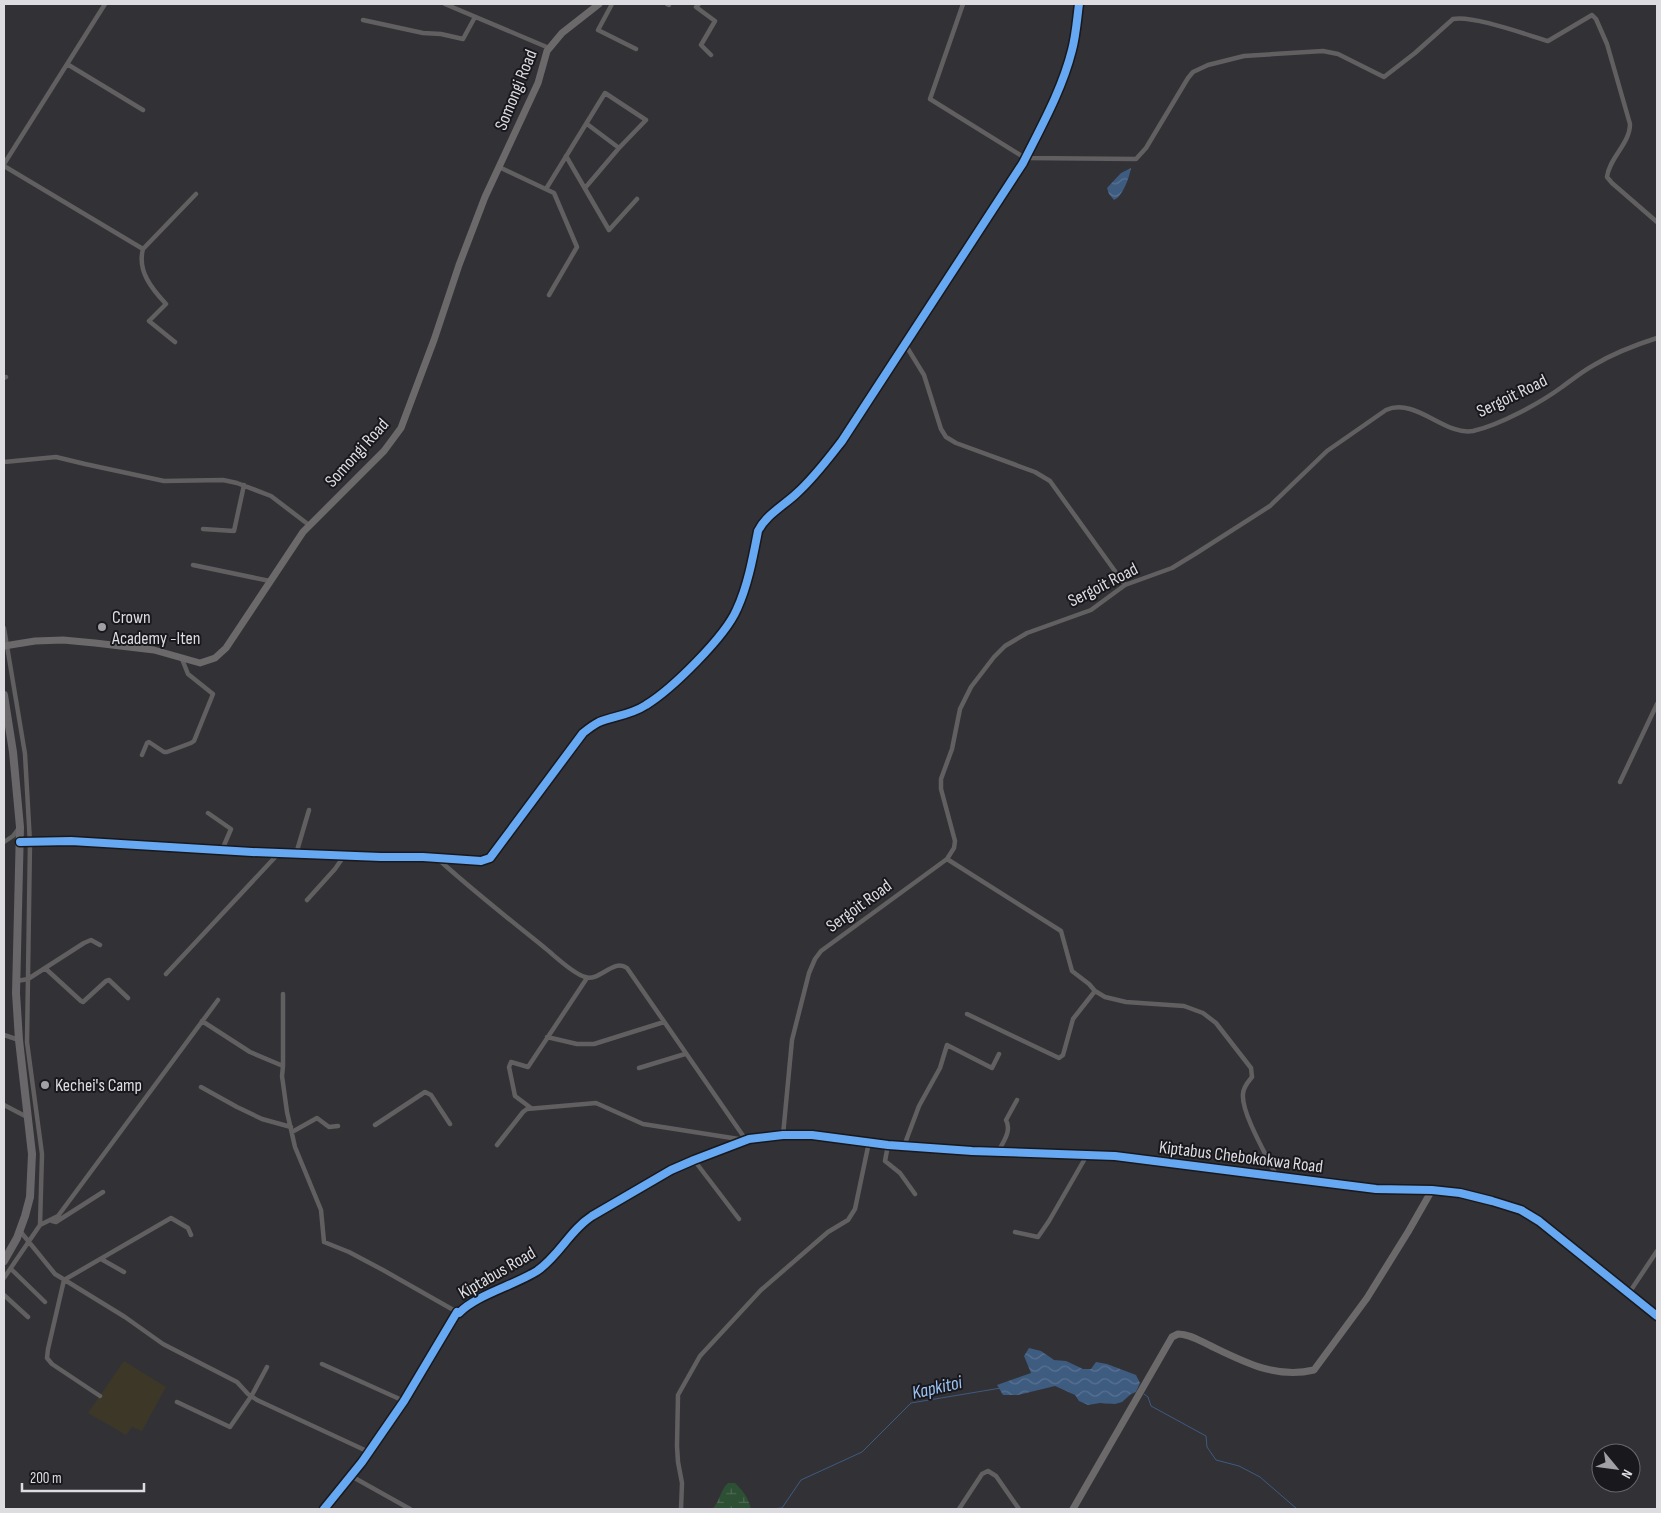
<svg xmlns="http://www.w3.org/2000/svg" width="1661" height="1513" viewBox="0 0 1661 1513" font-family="'Sofia Sans Condensed',sans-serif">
  <defs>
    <pattern id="wetland-marsh" width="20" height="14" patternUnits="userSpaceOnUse" patternTransform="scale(1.25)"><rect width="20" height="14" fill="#2d4f34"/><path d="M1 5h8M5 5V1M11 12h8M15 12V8" fill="none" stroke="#4b6851"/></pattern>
    <pattern id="water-waves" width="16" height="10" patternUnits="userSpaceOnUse" patternTransform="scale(1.25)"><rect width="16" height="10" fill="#3e5b80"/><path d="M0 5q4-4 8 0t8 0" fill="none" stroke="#597292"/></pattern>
  </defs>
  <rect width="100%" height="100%" fill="#323136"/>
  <path fill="#3d3728" d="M124,1361l42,26 -24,44 -10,-4 -6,8 -38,-22z"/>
  <path fill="url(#wetland-marsh)" d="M728,1483h7c9,9 13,14 16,26h-39c8,-7 8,-19 16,-26z"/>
  <path fill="url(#water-waves)" d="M1131,168c-2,10 -8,28 -17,32l-5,-6 -2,-6 14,-15z
    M1029,1348l12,3 13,9 12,1 17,8h8l5,-7 11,2 29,11 4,8 -4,9 -5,2 -9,8 -7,2 -15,-1 -12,2 -9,-4 -4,-6 -20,-9 -37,9h-15l-6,-10 34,-12 -7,-17z"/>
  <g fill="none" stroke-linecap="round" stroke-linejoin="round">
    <path stroke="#3e5b80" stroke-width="1" d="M1144,1394l4,3 3,9 55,30 1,11 9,13 23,6 21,11 37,32
      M771,1509l11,-1 19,-28 61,-28 49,-49 90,-15"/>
    <path stroke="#615f60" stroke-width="4.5" d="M445,4l104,44
      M612,4l-14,26 38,19
      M667,4l2,1
      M699,4l-3,3 19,14 -14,24 10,10
      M963,4l-33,95 95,59 111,1 10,-11 42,-70 5,-6 15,-7 36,-9 79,-5 15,3 46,23 31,-24 38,-34c20,-4 74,16 95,22l44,-26 4,4 11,25 23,80c0,20 -21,34 -23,53l5,6 45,39
      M363,20l60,13 18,1 22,5 12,-22
      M67,64l76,46
      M587,124l32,24
      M566,156l43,74 28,-31
      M4,164l101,-160
      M4,166l139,83
      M499,167l55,26 23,54 -28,48
      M546,189l59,-96 41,27 -27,28 -34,40
      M175,342l-26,-21 17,-17c-14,-15 -29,-33 -23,-55l53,-55
      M905,344l19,31 17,54 5,8 10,6 79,29 15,9 75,104
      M4,378l2,-1
      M4,462l52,-5 29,7 79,17 59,-1 14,3 34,13 38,29
      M203,529l31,2 10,-46
      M193,565l77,16
      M4,628l21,126 5,89 -3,199 15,112 -2,71
      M142,755l5,-12 2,-1 15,10h3l24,-9 3,-2 19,-47 -25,-20 -6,-15
      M1620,782l37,-78
      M208,813l23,16 -9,21
      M4,842l9,-6 6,-8
      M296,854l13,-44
      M438,859c34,31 71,60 107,89 10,8 27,25 40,29 15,5 28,-19 42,-9l119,172
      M947,859l114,72 11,40 17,13 6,7 10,6 21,5 58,4 19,7 13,10 35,45 1,9c-4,5 -9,10 -9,17 -2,19 25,64 34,83
      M307,900l28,-31 9,-13
      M46,969l35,32 2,1 23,-21 3,-1 19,18
      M166,974l113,-121
      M17,981l11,-2 56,-36 7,-3 9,5
      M967,1014l92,44 4,-3 10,-36 22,-28
      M202,1021l48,31 33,14 -1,10 5,36 8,35 26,63 3,32 25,10 34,18 74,42
      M4,1035l15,5
      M547,1037l30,7h17l70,-22
      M283,1066v-72
      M639,1068l46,-14
      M201,1087l36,20 25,12 29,8
      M4,1105l23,12
      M531,1108l-16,-12 -6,-29 2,-5 17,5 59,-89
      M375,1125l50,-33 6,3 19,29
      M292,1132l25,-14 12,9 9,-1
      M783,1135l9,-95 17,-67 6,-14 6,-8 126,-92 7,-11 1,-7 -14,-52v-10l11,-30 8,-40 11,-22 23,-30 11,-11 22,-13 64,-23 34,-25 47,-17 23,-14 75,-48 57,-55 59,-41c30,-13 58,26 87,21 27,-6 67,-28 89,-44 11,-8 21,-16 32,-22 20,-12 41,-20 63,-27
      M497,1145l26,-33 4,-3 69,-6 47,21 102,16
      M888,1145l-3,16 15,12 15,21
      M904,1146l15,-40 21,-38 7,-23 45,23 7,-14
      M998,1152c5,-10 14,-21 8,-32l11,-20
      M694,1160l45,59
      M52,1221l4,1 47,-30
      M20,1231l35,43 70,43 38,27 74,38 11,12 9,6 112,52
      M1015,1232l23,5 11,-16 38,-66
      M101,1259l23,13
      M11,1269l34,33
      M4,1278l36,-53 18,-9 160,-216
      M1629,1293l28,-42
      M4,1295l24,22
      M322,1364l82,37
      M100,1396l-48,-32 -5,-6 1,-9 16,-69 107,-62 17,10 3,7
      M177,1402l53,25 22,-32 15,-28
      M351,1476l59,33
      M681,1509l1,-26 -4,-21 -1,-16 1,-51 22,-39 61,-66 67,-58 20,-12 7,-11 14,-67
      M959,1509l23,-35 6,-3 8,5 23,33"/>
    <path stroke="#6b696a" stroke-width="7" d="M4,646l31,-5 28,-1 32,3 59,7 46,13 15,-5 11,-10 77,-116 81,-81 17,-23 33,-88 25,-75 26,-68 53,-114 9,-32 15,-18 37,-29
      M20,842l51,-1 181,11 129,5h42l58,4 9,-3 93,-125c5,-4 10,-8 16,-11 15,-6 32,-7 47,-17 26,-16 79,-68 91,-96 11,-24 16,-52 21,-78 8,-16 25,-25 38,-37 18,-16 32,-35 46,-53l181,-278c18,-36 39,-73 49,-113 4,-15 5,-31 7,-46
      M324,1509l38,-47 42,-61 53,-89 2,1c17,-18 56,-28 78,-42 22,-15 33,-41 55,-55l79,-46 23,-10 55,-21 34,-4h29l76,10 84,6 143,5 261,33 56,1 28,3 32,8 29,9 18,11 118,95
      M1073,1509l99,-172 6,-3c12,0 22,7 33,12 33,16 65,33 103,24l53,-72 41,-66 24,-42"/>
    <path stroke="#696769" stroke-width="8" d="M4,695l9,57 7,75 -4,166 3,47 13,114 -2,43 -5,19 -8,22 -13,23"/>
    <g stroke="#19181c" stroke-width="11">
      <path id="cycleway" d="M20,842l51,-1 181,11 129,5h42l58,4 9,-3 93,-125c5,-4 10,-8 16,-11 15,-6 32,-7 47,-17 26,-16 79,-68 91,-96 11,-24 16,-52 21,-78 8,-16 25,-25 38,-37 18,-16 32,-35 46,-53l181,-278c18,-36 39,-73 49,-113 4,-15 5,-31 7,-46
        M324,1509l38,-47 42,-61 53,-89 2,1c17,-18 56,-28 78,-42 22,-15 33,-41 55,-55l79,-46 23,-10 55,-21 34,-4h29l76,10 84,6 143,5 261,33 56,1 28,3 32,8 29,9 18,11 118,95"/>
    </g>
    <use href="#cycleway" stroke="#66a8f1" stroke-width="8"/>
  </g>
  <g fill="#a1a0a5" stroke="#19181c" stroke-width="2">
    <circle cx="102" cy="627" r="5"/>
    <circle cx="45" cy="1085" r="5"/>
  </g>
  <g text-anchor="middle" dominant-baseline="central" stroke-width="4" stroke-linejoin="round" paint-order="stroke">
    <g font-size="18" fill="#dddce1" stroke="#19181c">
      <text transform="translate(516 90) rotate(-68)">Somongi Road</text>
      <text transform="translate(1512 396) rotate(-26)">Sergoit Road</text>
      <text transform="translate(357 453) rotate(-48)">Somongi Road</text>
      <text transform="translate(1103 585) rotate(-27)">Sergoit Road</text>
      <text transform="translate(859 906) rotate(-36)">Sergoit Road</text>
      <text transform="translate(1241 1157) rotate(7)">Kiptabus Chebokokwa Road</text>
      <text transform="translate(497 1273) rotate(-30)">Kiptabus Road</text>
    </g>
    <g font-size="18" fill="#dddce1" stroke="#19181c" text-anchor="start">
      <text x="112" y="617">Crown<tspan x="112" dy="21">Academy -Iten</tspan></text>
      <text x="55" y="1085">Kechei's Camp</text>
    </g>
    <g font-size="19" font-style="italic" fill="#9cc4f7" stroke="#19181c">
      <text transform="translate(937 1388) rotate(-13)">Kapkitoi</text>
    </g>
  </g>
  <rect width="1661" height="1513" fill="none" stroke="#dddce1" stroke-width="10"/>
  <g transform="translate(1616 1468) rotate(119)"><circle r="24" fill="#19181c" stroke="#67666b"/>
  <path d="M0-4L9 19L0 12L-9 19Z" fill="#a1a0a5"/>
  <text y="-8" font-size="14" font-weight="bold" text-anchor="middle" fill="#dddce1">N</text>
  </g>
  <path d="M22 1483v8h122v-8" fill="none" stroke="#dddce1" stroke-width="2.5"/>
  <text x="30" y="1483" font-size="15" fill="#dddce1" stroke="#19181c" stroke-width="4" paint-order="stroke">200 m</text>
</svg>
